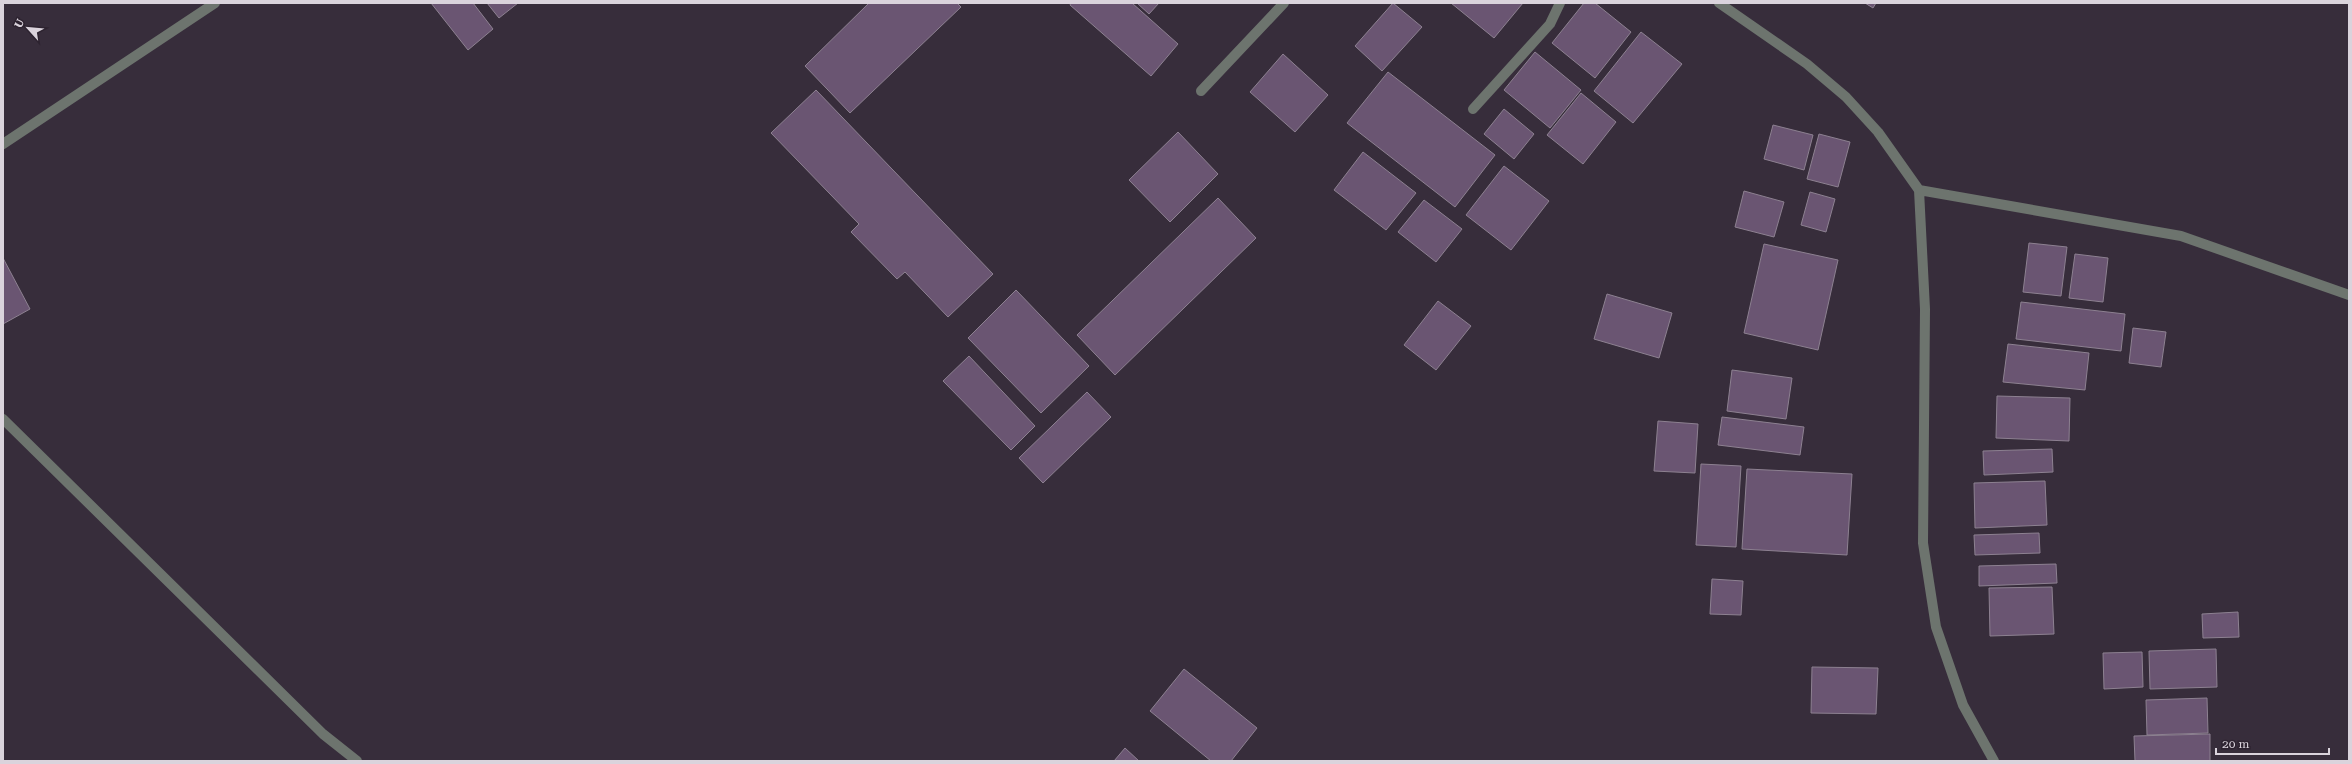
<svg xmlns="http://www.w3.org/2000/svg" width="2352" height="764" viewBox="0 0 2352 764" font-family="'Roboto Serif',serif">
  <rect width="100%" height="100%" fill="#372d3b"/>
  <path fill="#6a5572" stroke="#8d8191" d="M431,3h42l20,26 -25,21z
    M487,3h31l-19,15z
    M869,3h88l4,4 -111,106 -45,-47z
    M1071,3h61l46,41 -27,32 -81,-71z
    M1137,3h22l-10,11z
    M1393,3l29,24 -40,44 -27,-25z
    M1451,3h72l-29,35z
    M1584,3h11l36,29 -36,46 -43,-35z
    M1865,3h11l-3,5z
    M1641,32l41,32 -49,59 -39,-32z
    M1535,52l46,38 -31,38 -46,-38z
    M1283,54l45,41 -33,37 -45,-40z
    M1388,72l107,83 -40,52 -108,-84z
    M816,90l177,184 -45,43 -43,-45 -8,7 -46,-47 8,-8 -88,-91z
    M1581,93l35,29 -33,42 -36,-29z
    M1504,109l30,25 -20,25 -30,-25z
    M1773,125l40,10 -9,35 -40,-11z
    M1178,132l40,42 -48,48 -41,-42z
    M1819,134l31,8 -12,45 -31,-8z
    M1363,152l53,41 -30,37 -52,-40z
    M1504,166l45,35 -38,49 -45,-35z
    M1744,191l40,11 -10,35 -39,-10z
    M1810,192l25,7 -9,33 -25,-7z
    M1218,198l38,40 -141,137 -38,-40z
    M1424,200l38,29 -26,33 -38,-30z
    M2029,243l38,4 -6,49 -38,-4z
    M1764,244l74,16 -20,90 -74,-17z
    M2075,254l33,4 -5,44 -34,-4z
    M3,258l27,51 -27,15z
    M1016,290l73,76 -48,47 -73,-75z
    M1607,294l65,19 -13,45 -65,-19z
    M1438,301l33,25 -35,44 -32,-25z
    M2021,302l104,12 -4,37 -105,-12z
    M2133,328l33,4 -5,35 -32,-4z
    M2008,344l81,9 -4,37 -82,-8z
    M969,356l66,70 -24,24 -68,-69z
    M1732,370l60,8 -6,41 -59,-8z
    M1087,392l24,25 -68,66 -24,-25z
    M1997,396l73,2 -1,43 -73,-3z
    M1722,417l82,10 -4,28 -82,-10z
    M1658,421l40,3 -3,49 -41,-2z
    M2052,449l1,23 -69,3 -1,-24z
    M1701,464l40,2 -5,81 -40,-2z
    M1747,469l105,5 -5,81 -105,-6z
    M2045,481l2,44 -72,3 -1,-45z
    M2039,533l1,20 -65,2 -1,-20z
    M2056,564l1,19 -78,3v-20z
    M1712,579l31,2 -2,34 -31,-1z
    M2052,587l2,47 -64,2 -1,-48z
    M2238,612l1,25 -36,1 -1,-24z
    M2216,649l1,38 -67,2 -1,-38z
    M2142,652l1,35 -39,2 -1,-36z
    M1812,667l66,1 -2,46 -65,-1z
    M1184,669l73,59 -26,33h-20l-61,-50z
    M2207,698l1,35 -61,2 -1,-35z
    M2210,734v27h-75l-1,-25z
    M1125,748l14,13h-25z"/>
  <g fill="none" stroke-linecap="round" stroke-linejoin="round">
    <path stroke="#6d746e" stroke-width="10" d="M1719,3l88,61 39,33 32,35 41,58 6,119 -2,234 13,84 27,78 31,56
      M1201,91l83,-88
      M1473,109l77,-85 10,-21
      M3,144l212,-141
      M1919,190l262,46 168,59
      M3,419l320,315 34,27"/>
  </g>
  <rect width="2352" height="764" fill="none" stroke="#dad3dc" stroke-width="8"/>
  <g transform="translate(28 28) rotate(297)" stroke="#2d2330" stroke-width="3" paint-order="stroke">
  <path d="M0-3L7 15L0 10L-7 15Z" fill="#dad3dc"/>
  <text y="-6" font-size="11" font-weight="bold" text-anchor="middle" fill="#dad3dc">U</text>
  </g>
  <path d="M2216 748v6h113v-6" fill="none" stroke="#dad3dc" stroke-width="2"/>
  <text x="2222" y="748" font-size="12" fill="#dad3dc" stroke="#2d2330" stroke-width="3" paint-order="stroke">20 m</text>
</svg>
